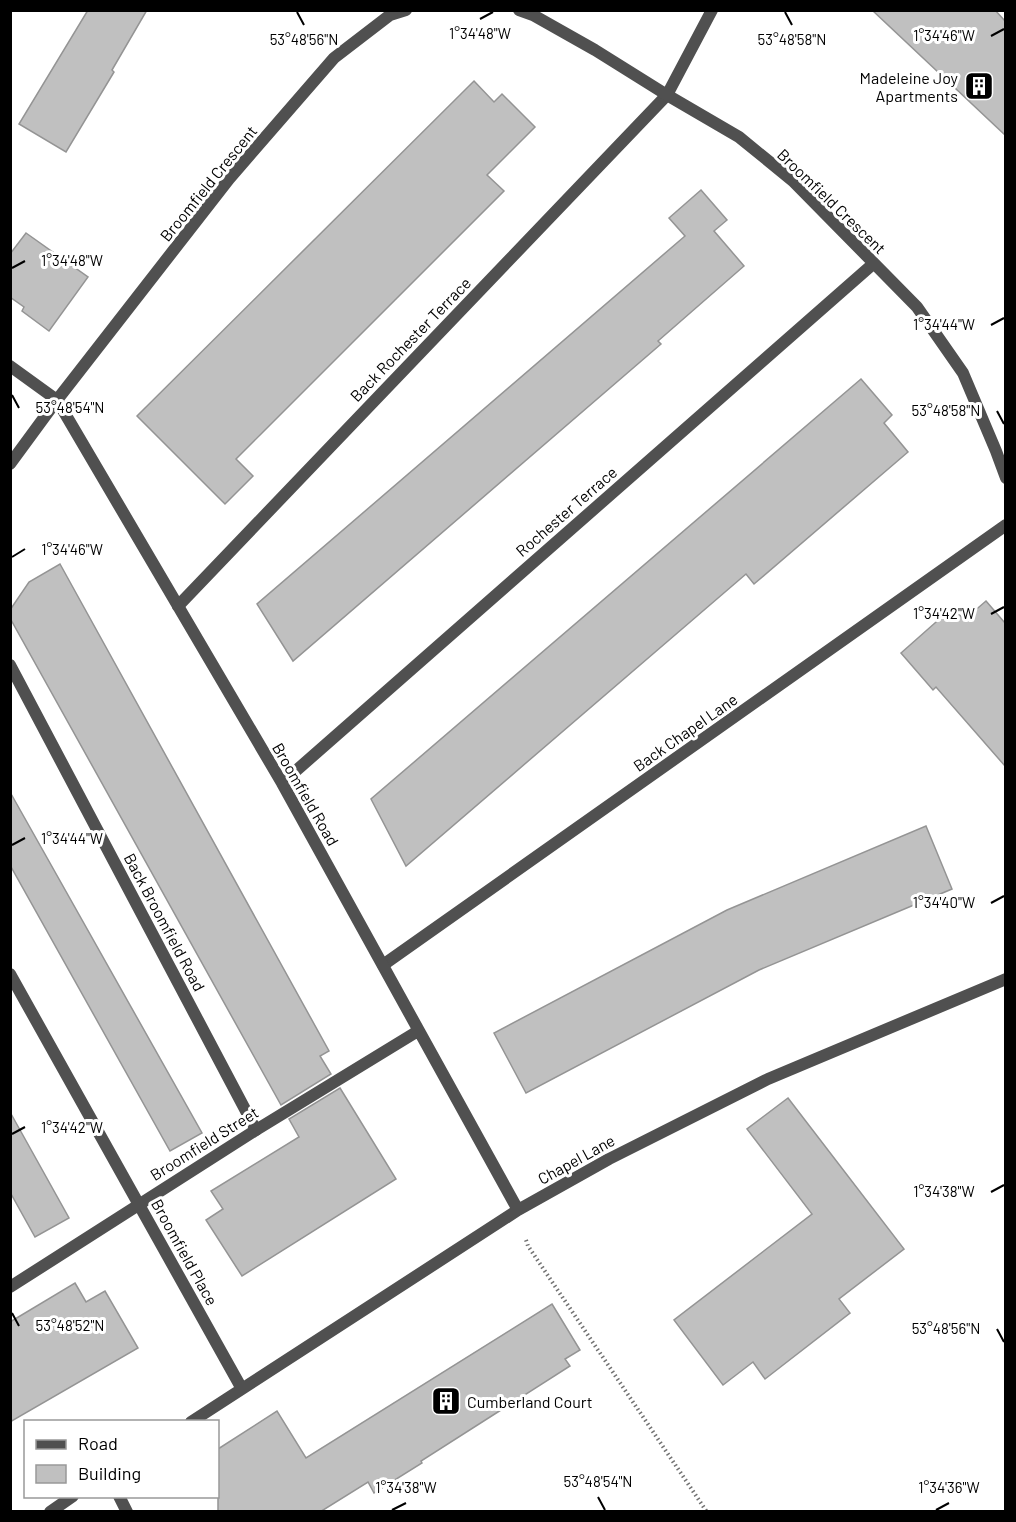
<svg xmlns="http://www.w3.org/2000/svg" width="1016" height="1522" viewBox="0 0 1016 1522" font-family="Barlow,sans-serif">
  <rect width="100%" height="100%" fill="#fff"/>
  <path fill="#c0c0c0" stroke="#949494" stroke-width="1.5" d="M88,10h59l-35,60 2,2 -48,80 -47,-28z
    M872,10h123l10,11v114z
    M474,81l20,21 8,-8 33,33 -48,48 17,16 -268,268 17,17 -28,28 -88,-88z
    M701,190l26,30 -13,11 30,35 -86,75 3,3 -368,317 -36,-57 428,-368 -16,-18z
    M26,233l62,44 -39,54 -27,-20 2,-4 -14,-10v-43z
    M861,379l31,36 -8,8 24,29 -154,132 -8,-10 -340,292 -35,-67z
    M60,564l269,487 -9,5 11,18 -50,31 -271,-487v-8l19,-28z
    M986,601l19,22v143l-69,-79 -3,3 -32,-37 52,-46 11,13z
    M10,792l192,341 -32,18 -160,-286z
    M926,826l26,63 -193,81 -233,123 -32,-60 233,-123z
    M340,1088l56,91 -154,97 -36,-56 17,-11 -12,-18 88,-54 -10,-18z
    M788,1098l116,151 -65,50 11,14 -85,66 -12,-17 -30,23 -49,-65 138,-106 -65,-85z
    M10,1112l59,106 -34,19 -25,-45z
    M75,1283l11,19 19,-11 33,57 -128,74v-100z
    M552,1304l28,46 -15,9 5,7 -149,95 1,2 -48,30 -6,-11 -48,30h-102v-63l59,-38 29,47z"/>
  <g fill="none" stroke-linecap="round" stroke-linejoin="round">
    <path stroke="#727272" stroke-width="4" stroke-dasharray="1.5 3" stroke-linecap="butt" d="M526,1240l2,6 179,266"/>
    <path stroke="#505050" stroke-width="12" d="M178,606l489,-511 45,-85
      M10,665l246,465
      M383,965l623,-440
      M119,1496l8,16"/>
    <path stroke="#505050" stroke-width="12" d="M519,10l14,5 62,35 72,45 72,42 54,44 124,126 46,66 33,78 10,27
      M10,366l47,34 225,383 236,427
      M10,464l47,-64 172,-221 105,-121 56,-43 16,-5
      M282,783l591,-519
      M10,974l232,415
      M10,1287l246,-157 162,-99
      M191,1422l327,-212 91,-51 159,-80 238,-100
      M50,1512l23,-16"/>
  </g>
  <path fill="none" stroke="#000" stroke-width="2" d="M297,12l7,13M785,12l7,13M480,19l13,-7M991,36l13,-7M12,268l13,-7M991,325l13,-7M12,395l7,13M997,411l7,13M12,557l13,-8M991,614l13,-7M12,845l13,-7M991,903l13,-7M12,1134l13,-7M991,1192l13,-7M12,1313l7,13M997,1329l7,13M598,1497l7,13M392,1510l14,-7M936,1510l13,-7"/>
  <defs>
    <g id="building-square" transform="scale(1.5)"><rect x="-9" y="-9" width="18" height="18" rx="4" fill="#000" stroke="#fff"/><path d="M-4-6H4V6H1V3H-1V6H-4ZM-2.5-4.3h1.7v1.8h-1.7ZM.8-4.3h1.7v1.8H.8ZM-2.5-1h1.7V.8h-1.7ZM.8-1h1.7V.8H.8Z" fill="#fff"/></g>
  </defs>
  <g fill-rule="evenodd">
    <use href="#building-square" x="979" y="86"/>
    <use href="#building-square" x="446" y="1401"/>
  </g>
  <g text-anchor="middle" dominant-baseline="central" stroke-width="6" stroke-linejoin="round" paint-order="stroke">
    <g font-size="16" fill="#000" stroke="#fff" text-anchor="end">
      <text x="958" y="77">Madeleine Joy<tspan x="958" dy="18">Apartments</tspan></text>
      <text x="467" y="1401" text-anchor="start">Cumberland Court</text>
    </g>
    <g font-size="16" fill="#000" stroke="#fff">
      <text transform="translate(208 183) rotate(-51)">Broomfield Crescent</text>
      <text transform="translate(832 201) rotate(44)">Broomfield Crescent</text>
      <text transform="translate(410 339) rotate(-46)">Back Rochester Terrace</text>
      <text transform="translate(566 511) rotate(-41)">Rochester Terrace</text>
      <text transform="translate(685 732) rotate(-35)">Back Chapel Lane</text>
      <text transform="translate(306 794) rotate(60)">Broomfield Road</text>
      <text transform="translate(165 922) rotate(62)">Back Broomfield Road</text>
      <text transform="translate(204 1143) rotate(-32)">Broomfield Street</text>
      <text transform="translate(576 1159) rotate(-29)">Chapel Lane</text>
      <text transform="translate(185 1252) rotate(61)">Broomfield Place</text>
    </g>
  </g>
  <g font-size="15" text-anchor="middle" fill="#000" stroke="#fff" stroke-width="6" stroke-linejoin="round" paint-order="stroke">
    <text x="480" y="39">1°34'48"W</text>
    <text x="944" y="41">1°34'46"W</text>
    <text x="304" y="45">53°48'56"N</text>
    <text x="792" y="45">53°48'58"N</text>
    <text x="72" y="266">1°34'48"W</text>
    <text x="944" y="330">1°34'44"W</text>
    <text x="70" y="413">53°48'54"N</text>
    <text x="946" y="416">53°48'58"N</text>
    <text x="72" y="555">1°34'46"W</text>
    <text x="944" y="619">1°34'42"W</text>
    <text x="72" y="844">1°34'44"W</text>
    <text x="944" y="908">1°34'40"W</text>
    <text x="72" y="1133">1°34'42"W</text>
    <text x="944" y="1197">1°34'38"W</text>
    <text x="70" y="1331">53°48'52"N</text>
    <text x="946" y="1334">53°48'56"N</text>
    <text x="598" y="1487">53°48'54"N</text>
    <text x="406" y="1493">1°34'38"W</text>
    <text x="949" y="1493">1°34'36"W</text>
  </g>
  <rect width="1016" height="1522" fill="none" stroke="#000000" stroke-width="24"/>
  <rect x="24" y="1420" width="195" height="78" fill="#ffffff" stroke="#999999" stroke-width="1.5"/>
  <rect x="36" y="1440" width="30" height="9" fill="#505050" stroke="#999999" stroke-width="1.5"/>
  <text x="78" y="1450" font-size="18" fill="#000000">Road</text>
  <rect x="36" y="1465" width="30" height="18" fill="#c0c0c0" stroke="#999999" stroke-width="1.5"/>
  <text x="78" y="1480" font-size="18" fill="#000000">Building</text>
</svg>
